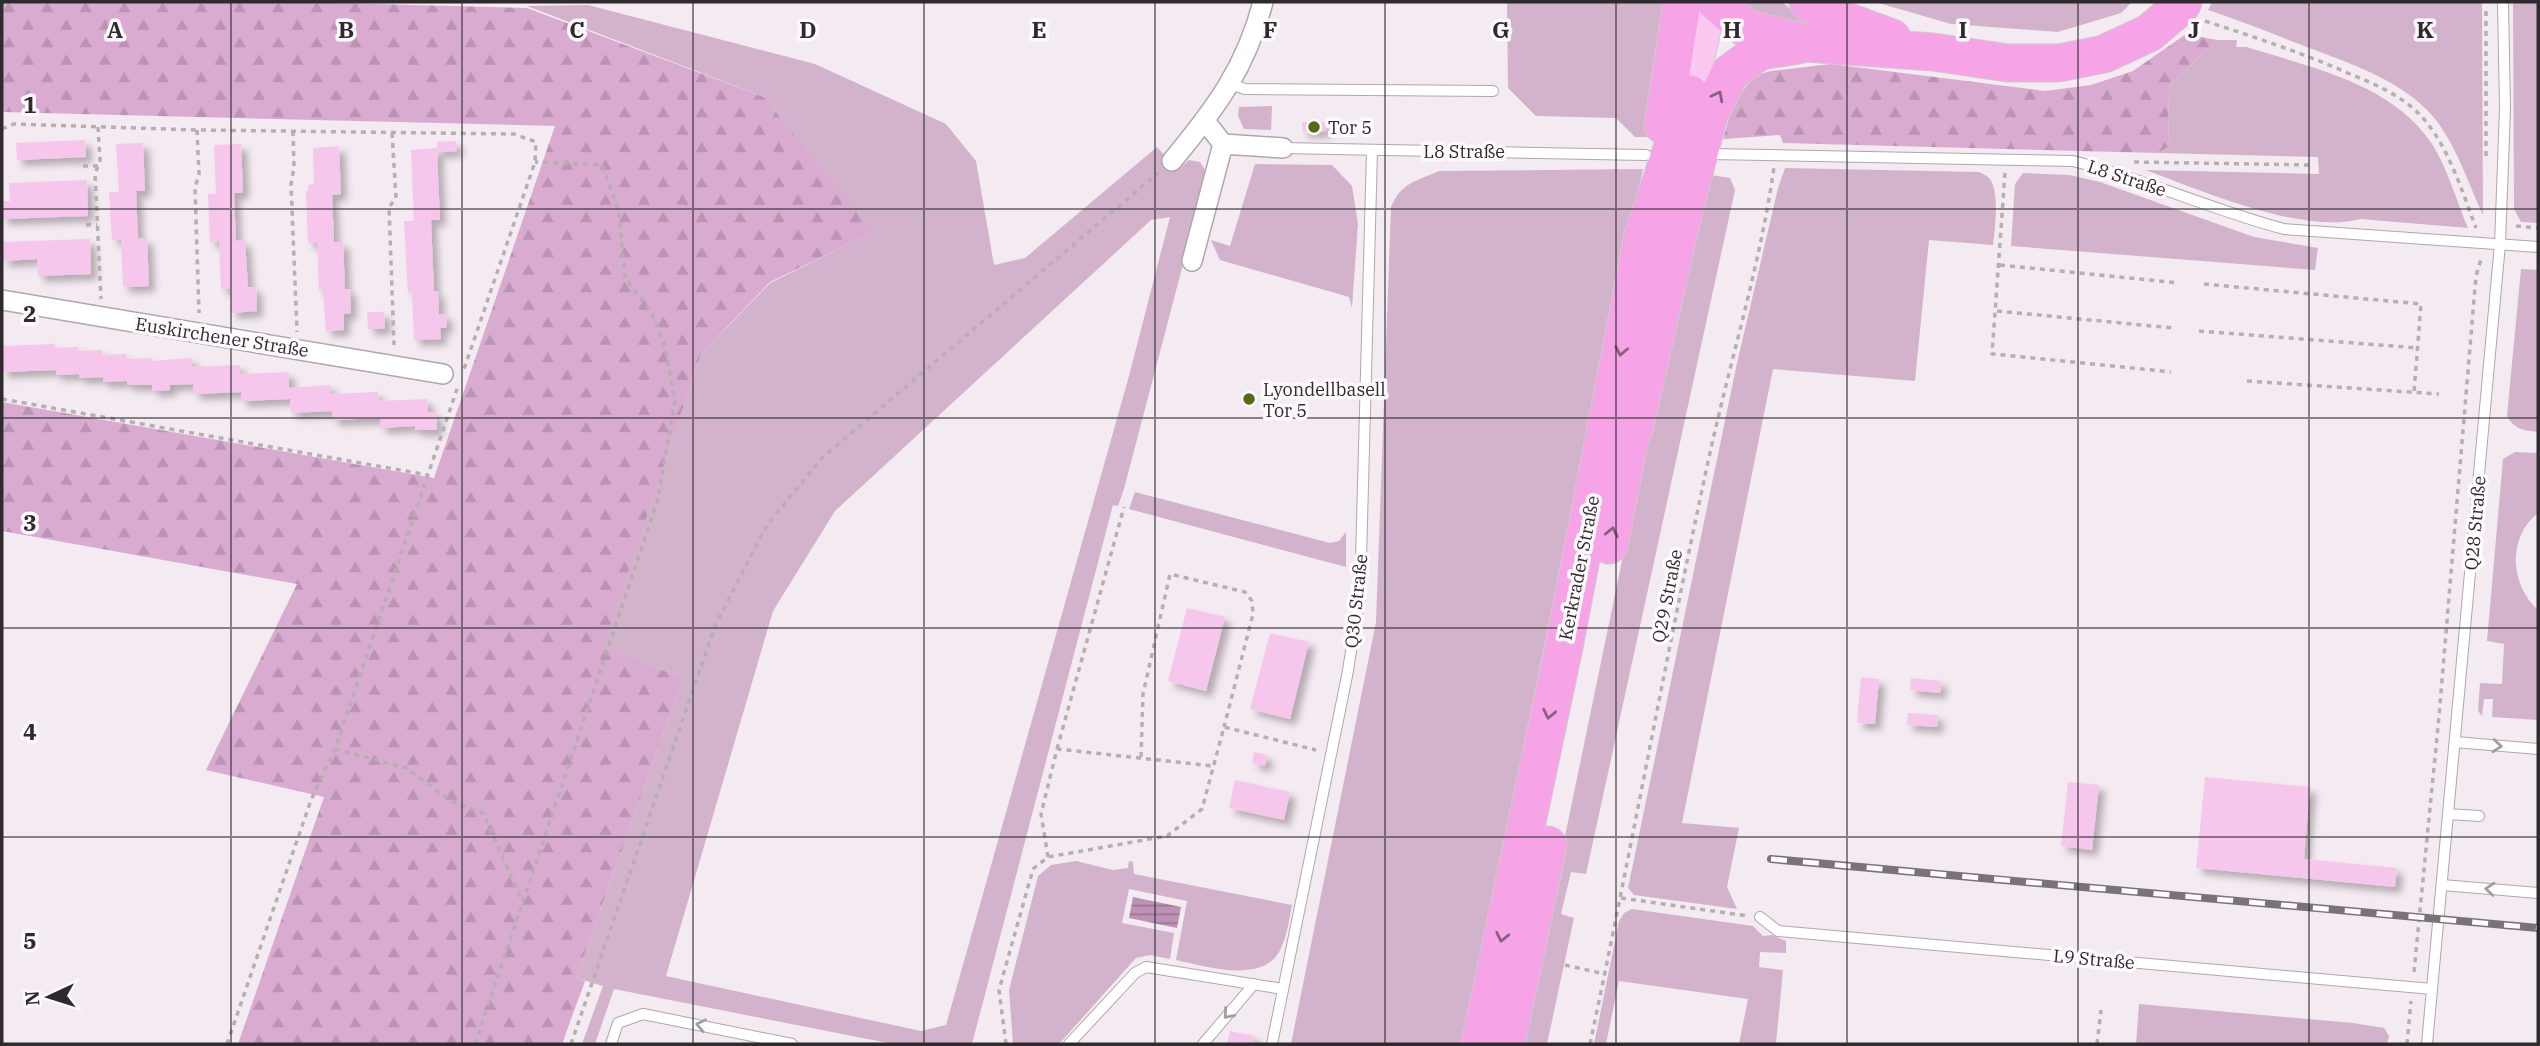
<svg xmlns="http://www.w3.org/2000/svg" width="2540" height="1046" viewBox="0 0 2540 1046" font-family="'IBM Plex Serif',serif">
  <defs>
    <pattern id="forest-firs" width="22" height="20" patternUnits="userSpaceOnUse" patternTransform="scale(1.75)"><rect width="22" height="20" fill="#daabd1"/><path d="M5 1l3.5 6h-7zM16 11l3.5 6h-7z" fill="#bb93b4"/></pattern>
    <pattern id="water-rules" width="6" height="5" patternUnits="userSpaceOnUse" patternTransform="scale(1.75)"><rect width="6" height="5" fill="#be91b6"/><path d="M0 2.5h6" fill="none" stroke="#9b7794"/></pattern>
    <filter id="shadow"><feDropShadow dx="6" dy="6" stdDeviation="3.5" flood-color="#0004"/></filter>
  </defs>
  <rect width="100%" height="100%" fill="#f4eaf1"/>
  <path fill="#d3b3cc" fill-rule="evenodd" d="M1507,2h163l-5,47 -16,88h-14l-19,-19 -80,-2 -28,-28z
    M1729,2h53l17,13 22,11 -44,3z
    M1875,2h257l-11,11 -63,19 -107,-8z
    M2212,2h270l1,213c-16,-34 -29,-78 -56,-105 -34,-34 -84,-49 -128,-66 -31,-12 -60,-24 -91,-34z
    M2513,2h25v221l-17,-1 -7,-13z
    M588,5l227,59 131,60 30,37 18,104 31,-7 132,-111 21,23 11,-10 11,2 7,11 -83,316 -6,17 -5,-1 -141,539h-79l-279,-55 -19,55h-13l21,-58 -27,-8 107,-300 -81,-31 99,-293 69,-71 102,-51 -108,-135 -237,-91zM1170,217l-41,159 -183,649 -25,6 -255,-55 107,-365 62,-100 316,-291z
    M2217,40h20l-1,7h11c65,21 145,36 185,97 16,25 24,56 36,84l-108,-9c-58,16 -159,-29 -215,-49l174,4 -1,-17 -160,-4 10,-6 1,-61z
    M1272,106l-1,24 -27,-1 -6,-13 1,-9z
    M1255,164l77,1 20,21 6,38 -6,84 -3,-11 -129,-37 -9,-20 19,6z
    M1785,168l194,4c4,2 7,3 10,6 11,12 6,51 4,67l-64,-5 -14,141 -142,-12 -91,454 57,5 -12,59 10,22 -103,-14 -6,-7 109,-525 41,-175z
    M1643,169l-181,875h-171l85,-422 15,-415c10,-24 25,-26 48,-36z
    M2023,173l46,2 31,7 154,55 64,11 -3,22 -304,-24 4,-62z
    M1705,174l25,4 5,12 -149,684 -15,-2 -10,42 13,4 -27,126h-25l175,-846z
    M2521,269l17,1v162c-15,-2 -23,-2 -31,-16z
    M2515,452l23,1v60c-31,24 -28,72 0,97v110l-46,-3 1,-18h-9l-2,17 -4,-5 2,-28 22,1 2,-40 -17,-3 16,-182z
    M1135,492l195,51 9,-2 7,-9v35l-217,-58z
    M1076,861l37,9 15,-2 1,-7 4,1 1,12 158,31c-3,15 -5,33 -13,47 -18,32 -75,14 -103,8l11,-59 -58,-12 -7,34 52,10 -4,26 -20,-4 -14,3 -77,86h-46l-4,-54 29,-114 13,-11z
    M1632,909l121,17 10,10 9,-1 14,6v12l-26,-1 -1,15 24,3 -7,74h-37l9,-45 -129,-18 -13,63h-12l25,-123 5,-8z
    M2139,1004l214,19 31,5 5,8 -2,8h-251z"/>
  <path fill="url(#forest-firs)" d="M2,2h295l230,6 237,89 109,135 -103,50 -69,72 -98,293 80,31 -107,300 9,3 -23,63h-324l86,-247 -118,-27 91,-186 -295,-53v-129l432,76 121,-352 -553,-14z
    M2186,34l31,6 -48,46 -1,61 -10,6 -375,-10 -3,-8 -57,4 8,-28 15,-25 11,-11 14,-4 60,-7 214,27 46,-6 42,-14z"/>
  <path fill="url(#water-rules)" d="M1133,897l48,10 -4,21 -48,-10z"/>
  <path fill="#f6c6ec" filter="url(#shadow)" d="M1302,122h24v9l-23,1z
    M85,140l1,17 -69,3 -1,-17z
    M456,141l1,10 -20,1 3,68h-9l3,71h4l1,24 7,-1 1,14h-7l1,11 -27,1 -2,-48 -4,1 -4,-72h10l-3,-71 26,-2v-6z
    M143,143l2,48h-9l2,48 9,-1 2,48 -26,1 -2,-48 -9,1 -3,-48h10l-3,-48z
    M241,144l2,49h-9l2,48 9,-1 3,47h8l1,24 -26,2 -1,-25 -9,1 -2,-48 -9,1 -2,-48h8l-2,-49z
    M339,146l2,48 -9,1 2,47h9l2,47h5l1,24 -7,1v16l-18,1 -3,-41h-4l-2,-47h-9l-2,-52h2v-6l6,-1 -1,-36z
    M87,180l1,36 -86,3v-18h8l-1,-18z
    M90,239l1,35 -53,2 -1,-17 -34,2 -1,-19z
    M367,312h17l1,17h-17z
    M55,344v4l23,-1v4l24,-1v5l24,-1v5l25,-1v3l41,-3v9l48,-2v9l49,-2v16l42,-3v9l47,-2 1,9 48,-2 1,13h8l1,18h-22v-4l-35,2v-10l-48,2v-9l-41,2 -1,-14 -49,2v-9l-47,2 -1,-10 -23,1v5l-18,1v-6h-25v-4l-24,1v-5l-23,1 -1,-4 -23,1v-5l-54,2v-26z
    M1187,608l38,9 -19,74 -38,-10z
    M1270,633l39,9 -19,77 -40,-10z
    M1861,677l18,2 -4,45 -18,-1z
    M1911,678l30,3 -1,12 -30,-3z
    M1908,713l30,2 -1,12 -30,-2z
    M1254,752l13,3 -2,11 -13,-3z
    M2205,777l105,10 -6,72 93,9 -2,19 -199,-19z
    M1235,780l55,12 -6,28 -55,-12z
    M2068,782l31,3 -7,65 -31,-4z
    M1230,1031l24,5 -1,8h-26z"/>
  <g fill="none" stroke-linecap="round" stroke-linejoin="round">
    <g stroke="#b0a7ae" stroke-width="12">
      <path id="lane" d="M1230,84l15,5 248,2
        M1283,148l363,7
        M1710,154l363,7c72,18 139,49 211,68l254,18
        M2455,742l83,7
        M2448,814l31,2
        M2442,885l96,8
        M1760,917l18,14 654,58
        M611,1044l7,-21 25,-9 149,30
        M1069,1044l66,-71 11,-6 137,22
        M1203,1044l51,-60
        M1272,1044l75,-368 13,-80 12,-445
        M2427,1044l73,-800 5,-135 -2,-107"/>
    </g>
    <g stroke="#b0a7ae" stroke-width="22">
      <path id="street" d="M1223,144l60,4
        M1172,161c43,-52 74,-93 91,-159
        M1192,261l31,-117 -18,-23
        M2,300l441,74"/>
    </g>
    <g stroke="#cdcccd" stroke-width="34">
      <path id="primary" d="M1690,94l21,-92"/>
    </g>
    <g stroke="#cdcccd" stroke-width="39">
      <path id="highway" d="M1716,2l29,26 60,15 128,9 75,11h51l45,-9 45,-21 31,-26 3,-5
        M1808,2l22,13 62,23
        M1663,125l19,-123
        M1634,429l48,-211 27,-103 21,-42 30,-22 38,-6
        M1609,545l27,-139
        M1480,1044l84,-397 79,-411 47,-142
        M1506,1044l42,-199"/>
    </g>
    <path stroke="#b6aeb3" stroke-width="3.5" stroke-dasharray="5 5" stroke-linecap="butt" d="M2486,11v147
      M2205,21c49,16 98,32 145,53 27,11 53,22 73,44 26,30 39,73 53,110
      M98,127l2,34 -5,13 6,125
      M2,129l12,-5 183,6 317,4 22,8 -1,20 -72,210
      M197,130l2,44 -4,14 4,125
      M293,131l1,36 -3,18 6,147
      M392,133l4,65 -7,9 5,138
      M2134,162l177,3
      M83,166h15
      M2005,173l-13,181 179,18
      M86,225l11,-1
      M2516,226l22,2
      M2000,265l179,18
      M2204,284l217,20 -7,88
      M1997,311l176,17
      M2199,331l219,17
      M2247,381l192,13
      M2,399l426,76
      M335,749l71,19 45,33 32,12 38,86
      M1057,749l67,-242
      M1141,757l2,-63 27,-120 75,18 7,9 1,13 -29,113
      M1048,857l-7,-43 16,-65 156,17
      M1621,898l127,18
      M1565,965l40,9
      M2414,972l25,-256 37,-440 6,-20
      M227,1044l84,-244 24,-51 122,-360
      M475,1044l182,-542 18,-101 -11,-58 -13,-31 -26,-34 -6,-67 -17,-46 -67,-3
      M571,1044l144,-418 52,-101 55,-67 336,-285
      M1006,1044l-7,-54 34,-121 15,-12 119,-21 35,-27 22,-82 92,23
      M1590,1044c41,-193 76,-388 118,-582 21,-98 52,-195 66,-295
      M2097,1044l4,-34
      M2407,1044l4,-43"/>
    <use href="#lane" stroke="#fff" stroke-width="10"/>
    <use href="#street" stroke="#fff" stroke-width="19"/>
    <use href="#primary" stroke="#fac8f1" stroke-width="32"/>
    <use href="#highway" stroke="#f6a3e7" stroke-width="37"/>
    <g stroke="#797377" stroke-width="8">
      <path id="rail" d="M1771,859l767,69"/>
    </g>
    <use href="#rail" stroke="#fef9fd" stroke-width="5" stroke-dasharray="16" stroke-linecap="butt"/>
  </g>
  <defs><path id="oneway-chevron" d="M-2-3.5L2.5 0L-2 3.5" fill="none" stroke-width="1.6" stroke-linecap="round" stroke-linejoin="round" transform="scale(1.75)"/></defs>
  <g stroke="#886081">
    <use href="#oneway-chevron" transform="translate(1718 96) rotate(-63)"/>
    <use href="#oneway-chevron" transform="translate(1621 351) rotate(101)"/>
    <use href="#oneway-chevron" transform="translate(1612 532) rotate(-78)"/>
    <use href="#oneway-chevron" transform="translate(1549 714) rotate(102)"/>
    <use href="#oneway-chevron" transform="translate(1502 937) rotate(102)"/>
  </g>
  <g stroke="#a19fa0">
    <use href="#oneway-chevron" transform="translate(2497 746) rotate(5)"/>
    <use href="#oneway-chevron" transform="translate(2490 889) rotate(-175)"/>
    <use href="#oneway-chevron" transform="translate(1228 1014) rotate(131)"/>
    <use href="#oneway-chevron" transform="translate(701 1025) rotate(-168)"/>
  </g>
  <path fill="none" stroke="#2e2a2d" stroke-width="2" stroke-opacity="0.55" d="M231,2v1042M462,2v1042M693,2v1042M924,2v1042M1155,2v1042M1385,2v1042M1616,2v1042M1847,2v1042M2078,2v1042M2309,2v1042M2,209h2536M2,418h2536M2,628h2536M2,837h2536"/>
  <g fill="#556a18" stroke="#fef9fd" stroke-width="2.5">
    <circle cx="1314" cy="127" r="7"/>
    <circle cx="1249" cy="399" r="7"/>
  </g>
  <g text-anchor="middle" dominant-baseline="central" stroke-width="7" stroke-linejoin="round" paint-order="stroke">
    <g font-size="18" fill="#2e2a2d" stroke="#fef9fd" text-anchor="start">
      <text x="1328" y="127">Tor 5</text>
      <text x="1263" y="389">Lyondellbasell<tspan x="1263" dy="21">Tor 5</tspan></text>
    </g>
    <g font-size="18" fill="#2e2a2d" stroke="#fef9fd">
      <text x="1464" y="151">L8 Straße</text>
      <text transform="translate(2127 178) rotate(18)">L8 Straße</text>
      <text transform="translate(222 337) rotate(9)">Euskirchener Straße</text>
      <text transform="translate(2475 523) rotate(-85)">Q28 Straße</text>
      <text transform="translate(1579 568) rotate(-79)">Kerkrader Straße</text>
      <text transform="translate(1667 596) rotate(-79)">Q29 Straße</text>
      <text transform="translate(1356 601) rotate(-84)">Q30 Straße</text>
      <text transform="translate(2094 959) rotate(5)">L9 Straße</text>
    </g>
  </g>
  <g font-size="23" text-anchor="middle" font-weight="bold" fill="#2e2a2d" stroke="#fef9fd" stroke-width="7" stroke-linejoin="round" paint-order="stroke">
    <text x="115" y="38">A</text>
    <text x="346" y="38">B</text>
    <text x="577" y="38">C</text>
    <text x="808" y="38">D</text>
    <text x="1039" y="38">E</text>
    <text x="1270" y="38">F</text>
    <text x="1501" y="38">G</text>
    <text x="1732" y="38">H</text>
    <text x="1963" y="38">I</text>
    <text x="2194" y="38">J</text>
    <text x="2425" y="38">K</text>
    <text x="30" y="113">1</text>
    <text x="30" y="322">2</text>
    <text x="30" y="531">3</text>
    <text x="30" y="740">4</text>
    <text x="30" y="949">5</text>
  </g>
  <rect width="2540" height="1046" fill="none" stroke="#2e2a2d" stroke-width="7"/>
  <g transform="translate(49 997) rotate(266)" stroke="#fef9fd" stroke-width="5" paint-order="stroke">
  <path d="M0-5L12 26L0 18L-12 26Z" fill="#2e2a2d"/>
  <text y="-10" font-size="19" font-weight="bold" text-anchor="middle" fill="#2e2a2d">N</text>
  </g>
</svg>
